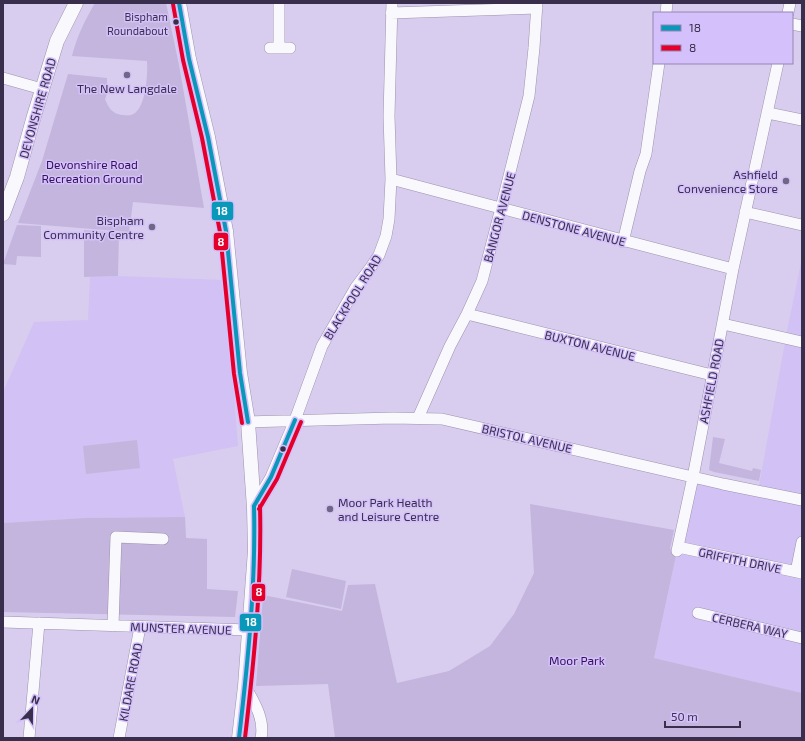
<svg xmlns="http://www.w3.org/2000/svg" width="805" height="741" viewBox="0 0 805 741" font-family="'Exo 2',sans-serif">
  <rect width="100%" height="100%" fill="#d8cdee"/>
  <path fill="#d2c1f4" d="M802,258v435l-148,-35 39,-181 65,14 29,-160z
    M118,276l107,4 13,166 -65,13 12,58 -100,1 -82,5v-131l31,-70 54,-2 2,-43z"/>
  <path fill="#c3b5de" d="M95,3h71l13,62 25,143 -71,-6 -4,30 -111,-9 24,-62 26,-87 39,4v16l-2,5c3,8 7,15 17,16 2,0 6,1 9,0 15,-4 17,-41 16,-54l-75,-5c5,-20 13,-36 23,-53z
    M17,225l24,1v31l-24,-1 -1,9 -13,-1z
    M84,230l35,3 -1,43 -34,1z
    M713,437l12,2 -6,24 33,8 1,-3 8,2 -2,11 -45,-9 -5,-2z
    M137,440l3,28 -54,6 -3,-28z
    M530,504l144,26 -4,19 7,2 -23,107 148,35v45h-467l-7,-54 -72,2 7,-91 79,16 6,-26 27,-1 22,99 52,-12 41,-25 24,-32 20,-41z
    M185,517l1,21 21,1v50l31,2 -3,26 -232,-5v-89l82,-5z
    M292,569l54,12 -5,28 -55,-12z"/>
  <g fill="none" stroke-linecap="round" stroke-linejoin="round">
    <g stroke="#9c92ae" stroke-width="12">
      <path id="minor" d="M391,13l146,-5
        M666,13l1,-10
        M788,13l2,-10
        M792,24l10,2
        M270,48h20
        M279,48v-45
        M3,78l39,11
        M768,113l34,7
        M391,179c114,30 228,61 342,90
        M745,212l57,13
        M623,242l17,-71 6,-17 13,-91
        M467,314l245,61
        M723,324l79,18
        M418,418l32,-72 17,-32 15,-33 19,-73 28,-112 5,-48 3,-45
        M248,422l145,-4 49,1 281,65 79,16
        M254,506l17,-29 24,-57 27,-74 34,-59 15,-20 8,-12 7,-19 3,-17 2,-40 -2,-63 3,-113
        M678,547l124,26
        M677,551l16,-74 40,-208 45,-206
        M796,572l6,-30
        M698,613l104,25
        M3,622l246,8
        M113,626l3,-89 47,2
        M245,686c9,16 20,33 16,52
        M29,738l10,-115
        M119,738l21,-111"/>
    </g>
    <g stroke="#9c92ae" stroke-width="15">
      <path id="major" d="M179,3l10,56 19,78 18,94 14,142 8,49 6,86 1,42 -10,136 -6,52
        M3,214l14,-37 17,-61 23,-75 19,-38"/>
    </g>
    <use href="#minor" stroke="#f9f8fc" stroke-width="11"/>
    <use href="#major" stroke="#f9f8fc" stroke-width="14"/>
    <g stroke="#d4c0fb" stroke-width="7">
      <path id="bus-1" d="M179,3l10,56 19,78 18,94 14,142 8,49
        M254,506l17,-29 24,-57
        M239,738c9,-77 17,-155 15,-232"/>
    </g>
    <g stroke="#d4c0fb" stroke-width="7">
      <path id="bus-2" d="M173,4l10,56 19,78 18,94 14,142 8,49
        M259,509l18,-30 24,-57
        M245,738c9,-77 17,-155 15,-232"/>
    </g>
    <use href="#bus-1" stroke="#0997ba" stroke-width="4"/>
    <use href="#bus-2" stroke="#e4002b" stroke-width="4"/>
  </g>
  <g fill="#392f4c" stroke="#d4c0fb" stroke-width="1.5">
    <circle cx="176" cy="22" r="3.5"/>
    <circle cx="283" cy="449" r="3.5"/>
  </g>
  <g fill="#716685" stroke="#d4c0fb" stroke-width="1.5">
    <circle cx="127" cy="75" r="4"/>
    <circle cx="786" cy="181" r="4"/>
    <circle cx="152" cy="227" r="4"/>
    <circle cx="330" cy="509" r="4"/>
  </g>
  <g text-anchor="middle" dominant-baseline="central" stroke-width="3" stroke-linejoin="round" paint-order="stroke">
    <g font-size="11" fill="#392f4c" stroke="#d4c0fb" text-anchor="end">
      <text x="168" y="16">Bispham<tspan x="168" dy="14">Roundabout</tspan></text>
    </g>
    <g font-size="12" fill="#392f4c" stroke="#d4c0fb" text-anchor="end">
      <text x="127" y="88" text-anchor="middle">The New Langdale</text>
      <text x="778" y="174">Ashfield<tspan x="778" dy="14">Convenience Store</tspan></text>
      <text x="144" y="220">Bispham<tspan x="144" dy="14">Community Centre</tspan></text>
      <text x="338" y="502" text-anchor="start">Moor Park Health<tspan x="338" dy="14">and Leisure Centre</tspan></text>
    </g>
    <g font-size="12" fill="#392f4c" stroke="#d4c0fb">
      <text transform="translate(37 108) rotate(-74)">DEVONSHIRE ROAD</text>
      <text transform="translate(499 217) rotate(-75)">BANGOR AVENUE</text>
      <text transform="translate(574 228) rotate(15)">DENSTONE AVENUE</text>
      <text transform="translate(352 297) rotate(-58)">BLACKPOOL ROAD</text>
      <text transform="translate(590 345) rotate(14)">BUXTON AVENUE</text>
      <text transform="translate(711 381) rotate(-79)">ASHFIELD ROAD</text>
      <text transform="translate(527 438) rotate(13)">BRISTOL AVENUE</text>
      <text transform="translate(740 560) rotate(12)">GRIFFITH DRIVE</text>
      <text transform="translate(750 625) rotate(13)">CERBERA WAY</text>
      <text transform="translate(181 628) rotate(2)">MUNSTER AVENUE</text>
      <text transform="translate(130 682) rotate(-79)">KILDARE ROAD</text>
    </g>
    <g font-size="12" fill="#35105c" stroke="#d4c0fb">
      <text x="92" y="164">Devonshire Road<tspan x="92" dy="14">Recreation Ground</tspan></text>
      <text x="577" y="660">Moor Park</text>
    </g>
  </g>
  <g stroke="#d4c0fb" stroke-width="1.5">
    <rect x="211" y="201" width="23" height="20" rx="4" fill="#0997ba"/>
    <rect x="213" y="232" width="16" height="19" rx="4" fill="#e4002b"/>
    <rect x="251" y="583" width="15" height="19" rx="4" fill="#e4002b"/>
    <rect x="239" y="613" width="23" height="19" rx="4" fill="#0997ba"/>
  </g>
  <g font-size="11" text-anchor="middle" font-weight="bold" fill="#fff">
    <text x="222" y="215">18</text>
    <text x="221" y="246">8</text>
    <text x="259" y="596">8</text>
    <text x="251" y="626">18</text>
  </g>
  <rect width="805" height="741" fill="none" stroke="#392f4c" stroke-width="8"/>
  <rect x="653" y="12" width="140" height="52" fill="#d4c0fb" stroke="#9686b5"/>
  <rect x="661" y="25" width="20" height="6" fill="#0997ba" stroke="#9686b5"/>
  <text x="689" y="32" font-size="12" fill="#392f4c">18</text>
  <rect x="661" y="45" width="20" height="6" fill="#e4002b" stroke="#9686b5"/>
  <text x="689" y="52" font-size="12" fill="#392f4c">8</text>
  <g transform="translate(32 709) rotate(22)" stroke="#d4c0fb" stroke-width="3" paint-order="stroke">
  <path d="M0-3L7 15L0 10L-7 15Z" fill="#392f4c"/>
  <text y="-6" font-size="11" font-weight="bold" text-anchor="middle" fill="#392f4c">N</text>
  </g>
  <path d="M665 721v6h75v-6" fill="none" stroke="#392f4c" stroke-width="2"/>
  <text x="671" y="721" font-size="12" fill="#392f4c" stroke="#d4c0fb" stroke-width="3" paint-order="stroke">50 m</text>
</svg>
